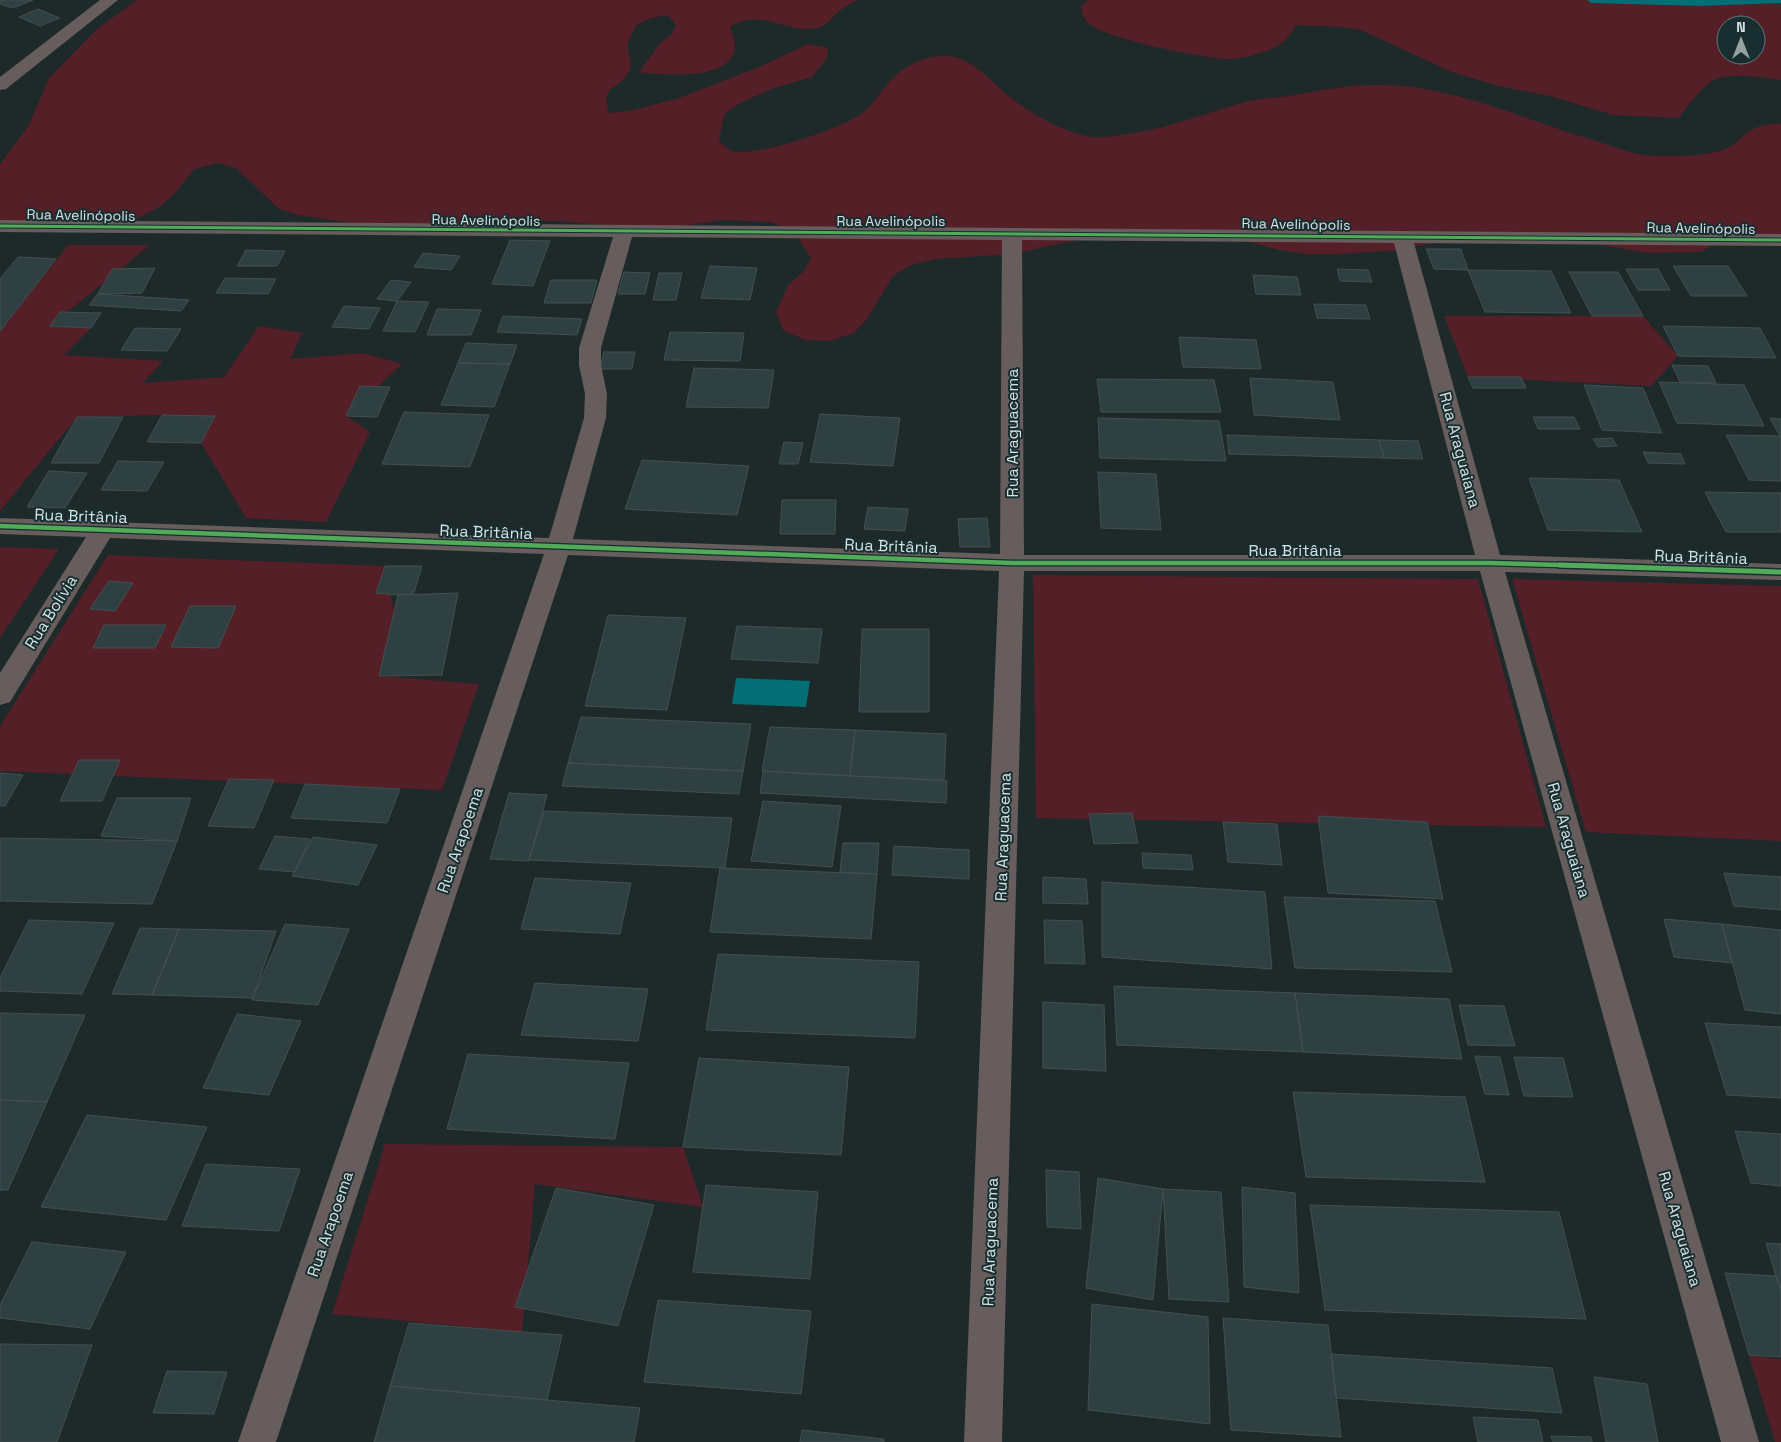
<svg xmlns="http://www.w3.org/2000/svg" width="1781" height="1442" viewBox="0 0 1781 1442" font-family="'Space Grotesk',sans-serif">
  <rect width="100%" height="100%" fill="#1e2a2a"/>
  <path fill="#541f27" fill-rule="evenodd" d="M137,0h721c-7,3 -14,7 -20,12 -7,6 -11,14 -21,16 -32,6 -55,-21 -87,-1 2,5 5,13 5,19 -1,36 -73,29 -96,26l21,-29 12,-9 4,-9 -8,-10 -17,3 -15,7c-2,6 -7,13 -8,19 -1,9 5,17 1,27 -7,19 -30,12 -20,42l25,-3 45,-12 78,-30 51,-24 20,4 -1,10 -15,19 -38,11 -34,15 -16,11 -5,27c4,3 8,8 13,10 26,6 103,-21 126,-35 13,-8 18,-18 27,-29 14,-18 36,-31 59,-31 31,0 48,29 71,45 23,16 49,32 78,36 9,1 19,-1 28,-2 41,-5 77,-19 117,-31 16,-5 34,-6 51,-8 28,-5 56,-11 85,-11 77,-2 149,35 222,56 18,6 36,13 55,15 18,1 58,0 74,-7 10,-4 15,-11 23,-17 10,-7 21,-8 33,-8v113l-64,5 -16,10 -55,1 -84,-15h-100l-72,13 -52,3h-31l-28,-4 -48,-13h-142l-75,17 -79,5 -24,6 -18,11 -26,43 -13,14 -25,8 -24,-1 -22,-10 -7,-17 12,-28 15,-13 8,-14 -17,-26 -23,-10 -48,-2 -47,7h-48l-71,-6h-54l-45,5 -49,1 -65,-5 -46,-7 -19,-6 -43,-41 -17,-5 -25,6 -18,23 -15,14 -19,10 -27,9h-115v-61l29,-39 20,-47 48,-49z
    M1088,0h693v80c-21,-3 -52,-9 -71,2 -10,7 -23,26 -32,36l-65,-3 -63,-19 -52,-10 -46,-14 -91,-42 -20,-3 -44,-2c-8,11 -14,20 -28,25 -10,4 -26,8 -37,9 -23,1 -130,-21 -144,-36 -5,-5 -6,-11 -7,-17zM1726,25h30v30h-30z
    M68,245h82l-100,81 41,2 -27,27 99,6 -20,22 81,-6 35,-51 43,7 -12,26 73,-6 39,11 -56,52 24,16 -44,90 -80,-4 -45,-75 13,-26 -52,-2 -85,2 -77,94v-180z
    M1444,316h199l35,40 -27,30 -183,-9z
    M0,547l59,2 -59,89z
    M108,555l277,11 9,45 -15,65 100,8 -37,106 -442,-19v-45z
    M1033,575l445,4 68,248 -510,-9z
    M1512,579l269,7v255l-195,-9z
    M385,1144l298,3 20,60 -168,-23 -13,148 -190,-18z
    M1749,1355l32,4v83h-6z"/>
  <path fill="#036e75" d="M736,678l74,3 -4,26 -74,-3z"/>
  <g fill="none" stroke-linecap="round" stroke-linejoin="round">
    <path fill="#036e75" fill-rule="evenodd" d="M1587,0h194v3l-80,3 -110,-3z"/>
  </g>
  <path fill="#2f4042" stroke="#444f4f" d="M3,0h30l-20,8 -13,-4v-3z
    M38,9l22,9 -20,8 -21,-9z
    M510,240l40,1 -17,45 -41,-2z
    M1426,249h35l7,21 -34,-1z
    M246,250l39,1 -8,15h-40z
    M423,253l37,3 -9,14 -37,-3z
    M18,257l38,2 -56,72v-52z
    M710,266l47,2 -7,32 -49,-2z
    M1673,266h55l19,30h-56z
    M155,268l-13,25 -44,1 14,-25z
    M1337,269l31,1 4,12 -32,-1z
    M1626,269h32l12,21h-32z
    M1468,270l83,1 20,42 -86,-1z
    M624,272l26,1 -5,21h-27z
    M1569,272h49l25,44h-51z
    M659,273h23l-6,27h-23z
    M1253,275l44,2 4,18 -45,-1z
    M225,278l51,1 -8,15 -52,-1z
    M391,280l20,2 -14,19 -20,-2z
    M551,280h46l-6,23h-47z
    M98,294l91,6 -8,11 -92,-6z
    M397,301l32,1 -14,30 -32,-1z
    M1314,304l52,1 4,14 -53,-1z
    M344,306l36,2 -11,21 -37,-2z
    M437,309l44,1 -10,25h-44z
    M60,312l41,1 -10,15 -41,-2z
    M503,316l79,3 -5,16 -80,-3z
    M1663,326l97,2 16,30 -98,-2z
    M135,328l46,1 -14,22 -46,-1z
    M670,332l74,1 -4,28 -76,-1z
    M1179,337l77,3 5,29 -78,-2z
    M466,343l51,2 -7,19 -52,-1z
    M604,352h31l-3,17h-32z
    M458,363l52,1 -16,43 -53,-2z
    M1672,365l36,1 8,17 -36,-1z
    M694,368l80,2 -6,38 -82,-1z
    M1468,377h53l5,11h-53z
    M1250,378l83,4 7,38 -86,-5z
    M1097,379l117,1 7,32h-120z
    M1659,382l85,3 20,41 -87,-3z
    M1584,385l59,3 19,45 -60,-3z
    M360,386l30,1 -13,30 -31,-1z
    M404,412l85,3 -19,52 -88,-3z
    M820,414l80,4 -7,48 -83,-4z
    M162,415l53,1 -14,27 -54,-1z
    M77,417h46l-24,46h-48z
    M1533,417h41l6,12h-42z
    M1098,418l121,3 7,40 -126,-3z
    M1770,418l11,1v17h-1z
    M1227,435l152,5 5,18 -155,-4z
    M1726,435l55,1v45l-32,-1z
    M1612,438l5,8 -19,1 -5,-8z
    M1379,440l39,1 5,18 -39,-1z
    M784,442l19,1 -5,21h-19z
    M1643,452l38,2 4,10 -37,-1z
    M642,460l107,6 -12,49 -112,-6z
    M118,461l46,1 -17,29 -46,-1z
    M49,471l38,2 -22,35 -38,-1z
    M1098,472l58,2 5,56 -60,-2z
    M1529,478l90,2 23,52 -94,-2z
    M1705,492l76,1v39h-55z
    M782,500h54l-1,34h-55z
    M868,507l40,2 -3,22 -41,-2z
    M987,518l3,29h-30l-2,-28z
    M385,566h37l-8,27 -16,2 -22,-2z
    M109,581l24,2 -18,28 -25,-2z
    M458,593l-16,82 -63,1 19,-81z
    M190,606h46l-18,42 -47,-1z
    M608,615l78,3 -19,92 -82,-4z
    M104,625h62l-11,23h-62z
    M737,626l85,3 -4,34 -87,-4z
    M862,629h67v83h-70z
    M581,717l170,7 -8,47 -175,-8z
    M770,727l85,3 -5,46 -88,-5z
    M855,730l91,4 -2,46 -94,-4z
    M79,760h41l-18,41h-42z
    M568,763l175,8 -4,23 -177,-8z
    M763,771l184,10 -1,22 -186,-10z
    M0,773l23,2 -18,31h-5z
    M229,779l45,1 -20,48 -46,-2z
    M305,784l95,5 -13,34 -96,-5z
    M509,793l38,2 -18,66 -39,-2z
    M117,798h74l-14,43 -76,-5z
    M763,801l78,5 -9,61 -81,-6z
    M544,811l188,7 -7,50 -196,-8z
    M1132,813l6,30 -44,1 -5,-30z
    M1318,816l109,6 16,77 -115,-6z
    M1223,822l54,2 5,41 -54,-3z
    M275,836l35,3 -15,33 -36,-3z
    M313,837l64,8 -19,40 -66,-9z
    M0,838l177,3 -25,63 -152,-3z
    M843,843h36l-2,31 -37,-2z
    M894,846l75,4v29l-77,-4z
    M1142,853l49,2 2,15 -50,-2z
    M720,868l157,6 -6,65 -161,-7z
    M1724,873l57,4v33l-47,-4z
    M1043,877l43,2 2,25 -45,-1z
    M535,878l96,5 -11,51 -99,-5z
    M1102,882l163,10 7,77 -170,-12z
    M1284,897l151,4 17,71 -157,-4z
    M1664,919l58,5 10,39 -58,-6z
    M29,920l85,3 -32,71 -82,-3v-13z
    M1044,920l38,1 3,43 -40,-1z
    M285,924l64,5 -31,76 -66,-5z
    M1722,924l59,6v84l-36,-4z
    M140,928l39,1 -27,66 -40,-1z
    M179,929l97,2 -23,67 -101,-3z
    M718,954l201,8 -4,76 -209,-8z
    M535,983l113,6 -10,52 -117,-6z
    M1114,986l181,7 8,59 -186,-7z
    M1295,993l154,6 13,60 -159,-7z
    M1043,1002l61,3 2,66 -63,-3z
    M1459,1005l45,1 11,40 -47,-1z
    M0,1013l85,2 -38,87 -47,-2z
    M237,1014l64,7 -32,74 -66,-7z
    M1705,1023l76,4v71l-54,-3z
    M468,1054l161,9 -14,76 -168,-10z
    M1475,1056l25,1 9,38 -24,-1z
    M1514,1057l49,1 10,39 -49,-1z
    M699,1058l150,9 -8,88 -158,-8z
    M1293,1092l172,5 20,85 -179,-5z
    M0,1100l47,2 -39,88h-8z
    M87,1115l120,12 -41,93 -125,-13z
    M1735,1131l46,3v52l-30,-3z
    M206,1164l94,5 -21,62 -97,-5z
    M1046,1170l33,2 2,57 -34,-2z
    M1098,1178l65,11 -10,111 -67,-12z
    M706,1185l112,7 -8,87 -117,-7z
    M1242,1187l53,6 4,100 -55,-6z
    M556,1188l98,17 -36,121 -103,-19z
    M1163,1189l58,3 8,110 -60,-3z
    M1310,1205l249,7 27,107 -261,-9z
    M32,1242l94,10 -36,77 -90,-11v-13z
    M1766,1243l15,1v47l-5,-15z
    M1725,1273l51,3 5,15v66l-32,-2z
    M658,1300l153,11 -10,83 -157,-12z
    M1092,1304l116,13 2,107 -122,-14z
    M1223,1318l105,7 13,112 -110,-7z
    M409,1323l153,12 -15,65 -157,-14z
    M0,1344l92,1 -35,97h-57z
    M1331,1354l221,14 10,45 -226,-15z
    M167,1371l60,1 -13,42 -61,-1z
    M1594,1377l53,7 11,58h-52z
    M390,1386l157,14 93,8 -6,34h-260z
    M1473,1417l65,3 5,22h-65z
    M802,1430l82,9v3h-84z
    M1551,1436l40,1 1,5h-39z"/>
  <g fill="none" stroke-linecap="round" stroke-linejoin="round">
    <path fill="#675d5d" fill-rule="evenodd" d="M100,0h18l-112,89 -6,1v-13z
      M0,220l1781,14v12l-367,-3 86,312 281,9v16l-276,-8 254,870h-38l-241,-871h-456l-22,871h-38l35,-871 -431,-16 -292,887h-38l306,-888 -434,-16 -100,164 -10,3v-32l86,-136 -86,-3v-16l549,20 35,-120 1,-24 -6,-29v-17l34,-111 -613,-5zM632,237l370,3 -2,314 -427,-15 33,-121 1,-24 -6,-29v-17zM1022,240l372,3 81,312h-451z"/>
    <g stroke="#182e30" stroke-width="5">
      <path id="cycleway-far2" d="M0,226l1781,14"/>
    </g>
    <g stroke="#182e30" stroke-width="7">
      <path id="cycleway-far1" d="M0,526l1012,37h478l110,3"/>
    </g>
    <g stroke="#182e30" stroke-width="8">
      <path id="cycleway" d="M1559,565l222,7"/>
    </g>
    <use href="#cycleway-far2" stroke="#51ab58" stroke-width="3"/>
    <use href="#cycleway-far1" stroke="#51ab58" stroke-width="4.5"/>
    <use href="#cycleway" stroke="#51ab58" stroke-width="5"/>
  </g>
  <g text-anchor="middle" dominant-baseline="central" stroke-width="4" stroke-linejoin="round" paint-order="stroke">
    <g font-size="14" fill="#d5e2e3" stroke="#182e30">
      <text transform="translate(81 215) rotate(1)">Rua Avelinópolis</text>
      <text transform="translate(486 220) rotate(1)">Rua Avelinópolis</text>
      <text x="891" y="221">Rua Avelinópolis</text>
      <text transform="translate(1296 224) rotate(1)">Rua Avelinópolis</text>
      <text transform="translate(1701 228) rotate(1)">Rua Avelinópolis</text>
    </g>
    <g font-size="16" fill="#d5e2e3" stroke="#182e30">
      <text transform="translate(1012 433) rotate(-90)">Rua Araguacema</text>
      <text transform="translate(1460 450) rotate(75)">Rua Araguaiana</text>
      <text transform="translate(81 516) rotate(2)">Rua Britânia</text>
      <text transform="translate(486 532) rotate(2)">Rua Britânia</text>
      <text transform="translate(891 546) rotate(2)">Rua Britânia</text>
      <text x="1295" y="550">Rua Britânia</text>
      <text transform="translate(1701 557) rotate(2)">Rua Britânia</text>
      <text transform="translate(51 612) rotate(-58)">Rua Bolívia</text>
      <text transform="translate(1003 837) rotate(-88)">Rua Araguacema</text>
      <text transform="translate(460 840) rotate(-71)">Rua Arapoema</text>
      <text transform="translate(1569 840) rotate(74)">Rua Araguaiana</text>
      <text transform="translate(330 1224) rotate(-71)">Rua Arapoema</text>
      <text transform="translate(1680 1229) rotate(74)">Rua Araguaiana</text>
      <text transform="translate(990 1242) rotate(-88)">Rua Araguacema</text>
    </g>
  </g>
  <g transform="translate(1741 40)"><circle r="24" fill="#182e30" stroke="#647678"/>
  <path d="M0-4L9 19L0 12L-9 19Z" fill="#95a2a2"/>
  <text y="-8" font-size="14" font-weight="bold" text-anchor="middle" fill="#d5e2e3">N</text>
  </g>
</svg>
